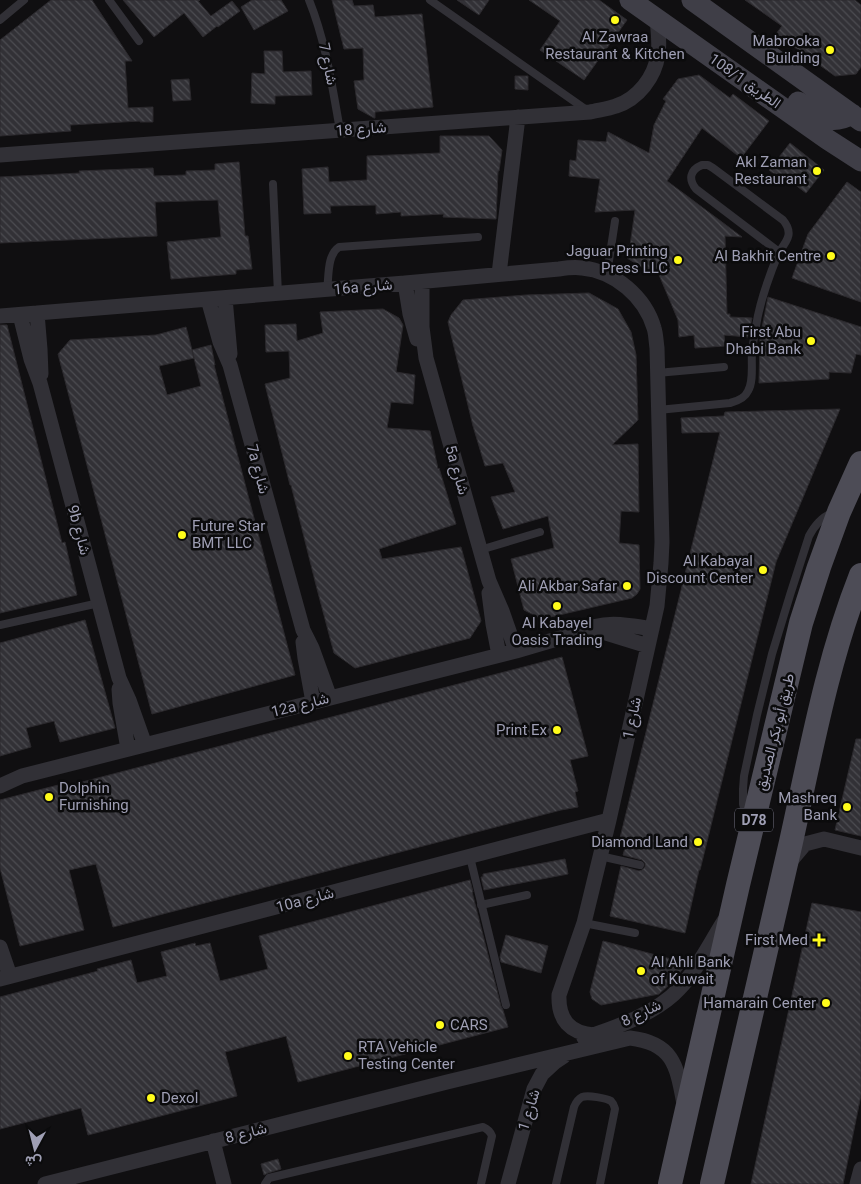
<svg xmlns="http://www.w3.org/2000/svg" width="861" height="1184" viewBox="0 0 861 1184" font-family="Roboto,Vazirmatn,sans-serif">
  <defs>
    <pattern id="building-back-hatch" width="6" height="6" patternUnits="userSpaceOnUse" patternTransform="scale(1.25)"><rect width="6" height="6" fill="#323136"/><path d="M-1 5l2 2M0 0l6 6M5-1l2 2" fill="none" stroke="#4c4c51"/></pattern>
  </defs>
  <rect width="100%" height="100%" fill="#100f11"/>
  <path fill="url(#building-back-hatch)" stroke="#2b292d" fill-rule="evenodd" d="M51,0h41l40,61h-7l3,47 25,-1v15h-13v-1l-70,4 1,6 -71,5v-96z
    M123,0h77l-2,1 13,15 21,-15 8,10 -22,16 -1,-1 -14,11 -19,-24 -30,24z
    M252,0h29l7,11 -34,19 -13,-23z
    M332,0h20l2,6 19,-1 2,12 47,-3 11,93 -58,5v6h-1l-16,-9 -4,-28 10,-1 -1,-32 -19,1z
    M457,0h32l-10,15z
    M529,0h70l28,20 -43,60 -44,-30 20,-29z
    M745,0h110l6,5v62l-5,7 -21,2 -59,-42 6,-8z
    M264,51h18l1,21 28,-1 1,24 -37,1v8l-24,-1 1,-30 13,1z
    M699,75l31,23 3,-4 36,27 -28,37 -39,-30 -35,53 75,56 -17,-1 2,78h3v3l22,1 -4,19 -24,-2 1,11 -30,2 -1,-13 -15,2 -1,-17 -21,-50h-11l-19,-12v-12h3l5,-36 -40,2 5,-33 -31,-3 1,-16 6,1 2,-21 28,2 2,-10 41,21 5,-28 12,-24 -3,-2 15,-20z
    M515,76h13v14l-13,-1z
    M189,79l2,21 -18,1 -2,-21z
    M440,136h49l13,14 -3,21h-1l-2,48 -53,-2 1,-3 -43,2v-4l-25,2v-9l-46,1 1,7 -27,1 -2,-45 26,-2 1,15 38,-2v-24l73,-3z
    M790,143l34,27 -18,23 -21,-16 -3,3 -13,-10z
    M239,162l6,74h3l4,33 -16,1v4l-65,5 -4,-37 54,-5 -3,-37 -63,2 2,34 -157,7v-66l80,-4 -1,-2 74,-3 1,8 32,-1v-4l29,-1v-6z
    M847,182l14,10v110l-69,-24 16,-44z
    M589,293l29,16 13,23 5,23 2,65 -26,25 26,-1 1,68 -18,-1 -2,32 20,2 1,44 -3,5 -5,4 -90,21 -18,-9 -13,-51 43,-11 -6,-32 -45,13 -12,-32 24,-5 -12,-29 -18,3 -12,-40 -25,-104 3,-7 12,-15 63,-5z
    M768,297l93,30v28l-5,-1 -5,19 -22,-1v7l-70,4 1,-45z
    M383,309l16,9 4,7 -7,47 19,3 -2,29 -22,-2 -4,26 43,3 8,38 1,-1 17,56 -77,25 3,10 79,-12 20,74 -11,17 -115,30 -21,-15 -18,-68 -25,-100h-1l-25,-101 25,-6 -1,-27 -23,1 -1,-27 31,-1 1,17 26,-8 -3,-21z
    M0,325h7l55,218 3,-1 12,53 -77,18z
    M186,327l6,23 19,-5 4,20h-1l81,310 -143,39 -94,-360 12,-14 86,-5zM192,350l9,36 -34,9 -8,-29 35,-8z
    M840,409l-64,153 -76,308h-1l-14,63 -75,-17 11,-50 18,5 3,-1 3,-3v-4l-3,-3 -19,-5 2,-7 -7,-2 102,-414 -38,1 -1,-15 43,-2 1,-4z
    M85,620l30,108 -55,14 -6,-21 -28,7 5,19 -31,9v-113z
    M562,657l26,99 -18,4 8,31 -3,1 3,15 -17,3 -448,117 -17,-63 -27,6 15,60 -64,16 -20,-78v-68l66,-17 1,3z
    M856,739h5v97l-26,-6z
    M565,859l3,15 -84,16 -3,-13h2v-3z
    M470,880l3,12h-1l29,114 2,4 5,17 -210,55 -12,-46 -61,16 12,44 -149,39 -7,-27 -81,21v-132l98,-26 -1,-2 34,-9 6,23 30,-7 -6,-24 34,-9 1,3 14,-3 10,38 48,-12 -9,-33z
    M812,903l49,9v183l-18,89h-92z
    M506,935l42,11 -7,27 -40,-11 -1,-5z
    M603,941l83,22v2l-14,17 -13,12 -58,11 -9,-6 -2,-7z
    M278,1159l3,10 -13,4 -4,2 -3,-11z"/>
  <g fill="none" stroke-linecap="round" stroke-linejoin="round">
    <path stroke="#313036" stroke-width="8" d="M109,0l30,41
      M309,0c17,42 23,86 31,130
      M430,0l158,111
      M0,20l24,-20
      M702,165h6l5,3 70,52c11,13 4,21 -4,32l-83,-63c-8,-10 -6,-19 6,-24z
      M273,184l5,110
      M607,274l8,-53
      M327,290c2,-14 0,-35 12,-43l139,-10
      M657,373l67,-6
      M658,410l72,-7c8,-2 15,-5 18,-12 6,-10 3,-28 4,-38 1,-9 2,-18 4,-27 4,-26 13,-50 23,-74
      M480,550l60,-18
      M0,625l99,-22
      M746,816l-3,-12v-15l1,-13 13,-61 15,-61 18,-59 19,-59c6,-11 12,-18 23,-23
      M600,856l40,9
      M470,857l36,148
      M481,905l46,-10
      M584,923l51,10
      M265,1184l4,-6 4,-1 210,-50c5,2 7,4 9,9l-11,48
      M556,1184l18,-77c2,-5 4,-8 8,-10 6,-2 24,1 29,4 3,3 3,4 4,8l-15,75"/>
    <path stroke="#313036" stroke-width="15" d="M0,155l590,-43c8,-2 18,-3 26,-6 22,-7 39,-29 42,-52 2,-11 0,-23 -1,-35
      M499,274l19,-157
      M422,282v45l4,31 63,223 13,30 14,40
      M405,283l5,31 7,25
      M225,298l5,56
      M208,299l12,43 10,23 73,265 9,18 18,50
      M37,313l3,36 1,25
      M20,315l11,44 9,24 79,295 10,22 16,45
      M0,316l405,-33 154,-14c7,-1 16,-2 23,-1 33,3 63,29 72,60 2,6 2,14 3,20l5,194 -1,21 -4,43 -48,214 -25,103 -25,72c-1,25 11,38 35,40
      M489,593l4,31 6,31
      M591,632l15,1 42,13
      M303,642l2,16 8,44
      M119,689l1,14 8,46
      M0,786l22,-10 494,-125 61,-18c26,-13 47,-9 75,-4
      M789,863l16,-19 19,-5 37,9
      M0,947l10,29
      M0,979l609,-159
      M584,1038c31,-10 73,-25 95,-49 18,-19 31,-46 45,-68
      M213,1141l11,43
      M45,1184l402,-102 183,-44c44,5 47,29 54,66
      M508,1184l26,-95 8,-15 13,-12 9,-6
      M857,1184l4,-15"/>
    <path stroke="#3f3e47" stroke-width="21" d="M630,0l197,139 34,22
      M692,0l169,121
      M798,102c19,12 31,25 54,12"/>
    <path stroke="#4d4c56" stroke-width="24" d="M670,1184l68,-299 63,-262 18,-56 20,-55 22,-49
      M712,1184c26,-114 53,-228 79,-342 20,-90 36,-181 70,-267"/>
  </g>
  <g fill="#fffc1a" stroke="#0b0b0c" stroke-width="2">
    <circle cx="615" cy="20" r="5"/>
    <circle cx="830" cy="50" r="5"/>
    <circle cx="817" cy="171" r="5"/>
    <circle cx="831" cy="256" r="5"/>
    <circle cx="678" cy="260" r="5"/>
    <circle cx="811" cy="341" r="5"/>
    <circle cx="182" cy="535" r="5"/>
    <circle cx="763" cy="570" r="5"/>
    <circle cx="627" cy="586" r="5"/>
    <circle cx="557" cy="606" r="5"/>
    <circle cx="557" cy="730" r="5"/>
    <circle cx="49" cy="797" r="5"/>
    <circle cx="847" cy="807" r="5"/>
    <circle cx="698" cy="842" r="5"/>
    <path d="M816.5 932.5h5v5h5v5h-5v5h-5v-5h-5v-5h5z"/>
    <circle cx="641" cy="971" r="5"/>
    <circle cx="826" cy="1003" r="5"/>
    <circle cx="440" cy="1025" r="5"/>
    <circle cx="348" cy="1056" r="5"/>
    <circle cx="151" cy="1098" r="5"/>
  </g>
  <g text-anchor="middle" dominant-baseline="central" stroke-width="5" stroke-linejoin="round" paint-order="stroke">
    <rect fill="#0b0b0c" stroke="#737382" stroke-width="1" x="735" y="808.5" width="38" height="23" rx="4"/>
    <g font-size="14" font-weight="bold" fill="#9f9fb4">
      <text x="754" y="820">D78</text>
    </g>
    <g font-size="15" fill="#9f9fb4" stroke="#0b0b0c" text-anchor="end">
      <text x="615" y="37" text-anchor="middle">Al Zawraa<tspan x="615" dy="17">Restaurant &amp; Kitchen</tspan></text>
      <text x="820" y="41">Mabrooka<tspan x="820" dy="17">Building</tspan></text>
      <text x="807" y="162">Akl Zaman<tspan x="807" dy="17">Restaurant</tspan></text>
      <text x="668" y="251">Jaguar Printing<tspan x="668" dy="17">Press LLC</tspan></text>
      <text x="821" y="256">Al Bakhit Centre</text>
      <text x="801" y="332">First Abu<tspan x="801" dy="17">Dhabi Bank</tspan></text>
      <text x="192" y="526" text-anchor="start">Future Star<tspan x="192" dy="17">BMT LLC</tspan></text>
      <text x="753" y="561">Al Kabayal<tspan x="753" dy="17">Discount Center</tspan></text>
      <text x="617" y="586">Ali Akbar Safar</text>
      <text x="557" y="623" text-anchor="middle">Al Kabayel<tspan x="557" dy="17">Oasis Trading</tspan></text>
      <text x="547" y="730">Print Ex</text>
      <text x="59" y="788" text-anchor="start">Dolphin<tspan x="59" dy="17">Furnishing</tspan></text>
      <text x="837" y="798">Mashreq<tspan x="837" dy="17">Bank</tspan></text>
      <text x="688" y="842">Diamond Land</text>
      <text x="808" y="940">First Med</text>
      <text x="651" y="962" text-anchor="start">Al Ahli Bank<tspan x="651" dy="17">of Kuwait</tspan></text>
      <text x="816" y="1003">Hamarain Center</text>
      <text x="450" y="1025" text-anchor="start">CARS</text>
      <text x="358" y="1047" text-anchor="start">RTA Vehicle<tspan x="358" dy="17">Testing Center</tspan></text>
      <text x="161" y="1098" text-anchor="start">Dexol</text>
    </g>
    <g font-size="15" fill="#9f9fb4" stroke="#0b0b0c">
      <text transform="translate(328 64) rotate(78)">شارع 7</text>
      <text transform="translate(745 81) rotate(35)">108/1 الطريق</text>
      <text transform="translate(361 129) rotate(-4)">شارع 18</text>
      <text transform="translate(363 287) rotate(-5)">16a شارع</text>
      <text transform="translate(258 469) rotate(75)">7a شارع</text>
      <text transform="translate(457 470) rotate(74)">5a شارع</text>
      <text transform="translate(79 530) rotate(75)">9b شارع</text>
      <text transform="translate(300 705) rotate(-14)">12a شارع</text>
      <text transform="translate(632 718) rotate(-78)">شارع 1</text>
      <text transform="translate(775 732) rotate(-76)">طريق أبو بكر الصديق</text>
      <text transform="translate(305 900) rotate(-15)">10a شارع</text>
      <text transform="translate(641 1013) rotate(-26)">شارع 8</text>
      <text transform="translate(529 1110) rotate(-73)">شارع 1</text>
      <text transform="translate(246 1133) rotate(-14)">شارع 8</text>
    </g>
  </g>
  <g transform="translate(35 1149) rotate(187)" stroke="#0b0b0c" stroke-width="4" paint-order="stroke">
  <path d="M0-4L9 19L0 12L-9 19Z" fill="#9f9fb4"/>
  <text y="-8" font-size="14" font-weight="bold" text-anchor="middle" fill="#9f9fb4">ش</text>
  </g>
</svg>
